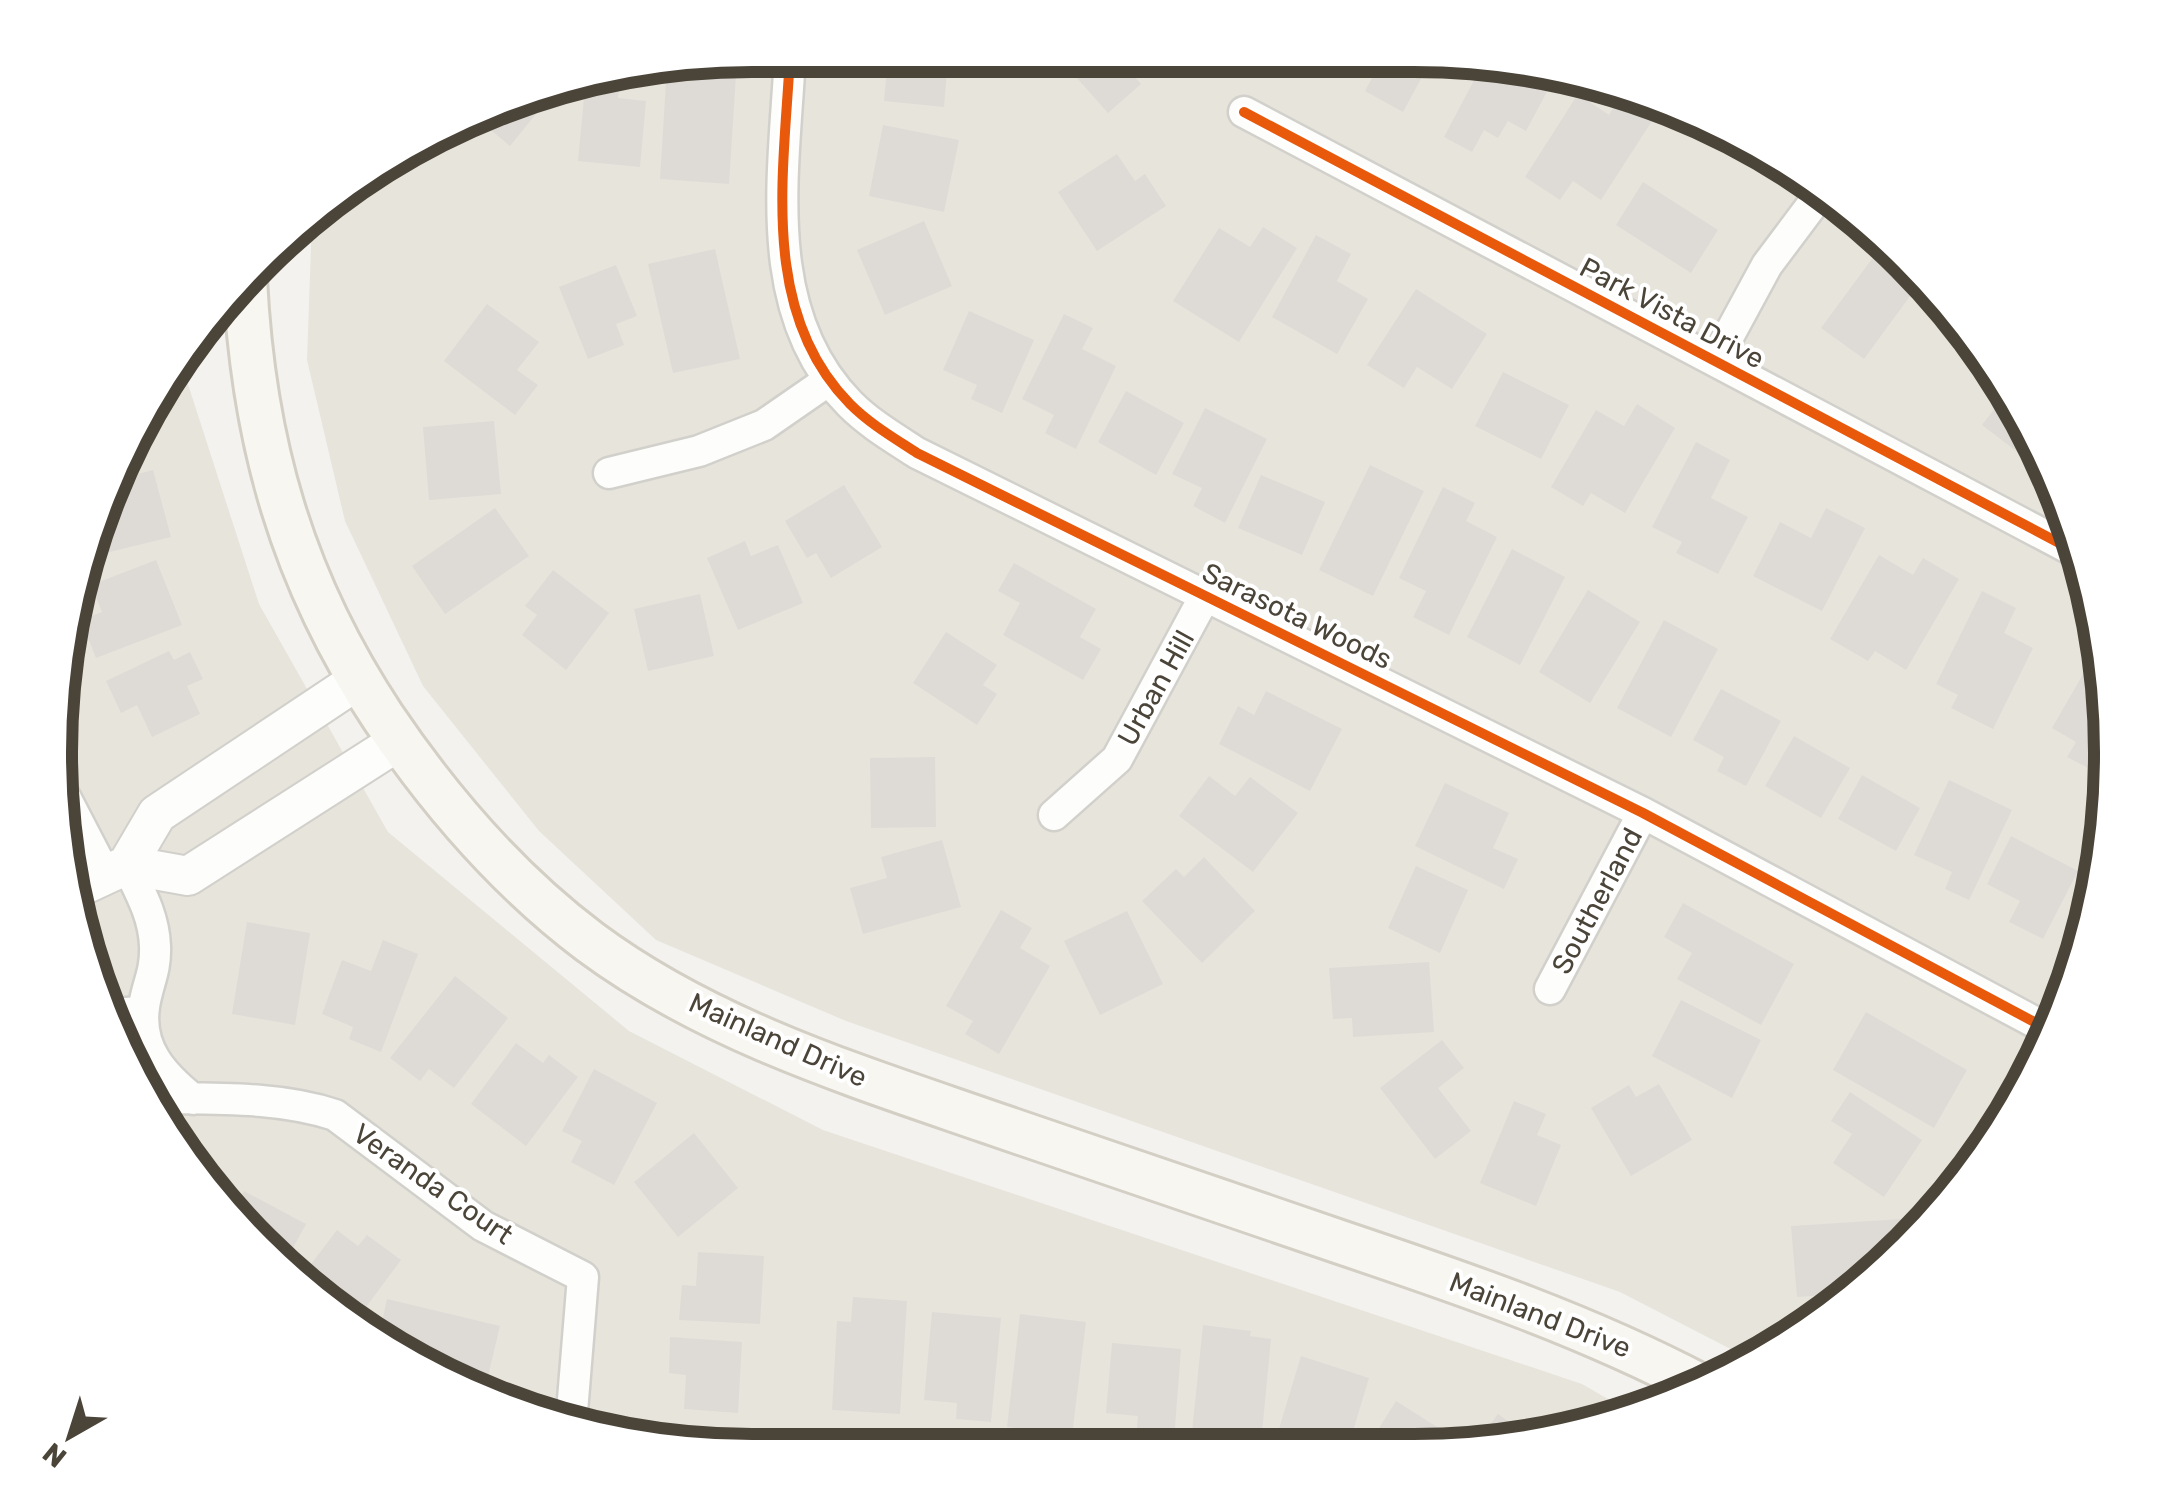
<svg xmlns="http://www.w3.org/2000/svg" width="2167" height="1506" viewBox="0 0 2167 1506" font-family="Rubik,sans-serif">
  <rect width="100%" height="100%" fill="#f4f2ee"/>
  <path fill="#e7e4dc" d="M753,55l797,13 212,80 146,112 87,106 64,120 40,131 13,137 -14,136 -39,131 -65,120 -87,106 -157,112 -130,-67 -774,-271 -190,-81 -117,-109 -116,-145 -78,-165 -38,-161 5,-141 54,-47 206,-93z
    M188,357l-2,21 73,226 129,228 241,199 194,99 759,254 47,27 -79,27 -797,13 -137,-14 -131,-39 -120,-65 -106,-87 -132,-184 -59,-173 -7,-227 47,-177z"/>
  <path fill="#dedbd6" d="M888,57l60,1 -4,49 -60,-6z
    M1061,60l60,1 20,23 -33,29z
    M705,61l-1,11 32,3 -7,109 -69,-5 7,-113z
    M1379,65l49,1 -25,46 -38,-21z
    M1481,67l66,1 10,5 -31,58 -18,-10 -10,17 -14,-8 -12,22 -28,-15z
    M607,74l13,2 -2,22 28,3 -6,66 -62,-6 8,-84z
    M1578,94l31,21 9,-16 34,22 -51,79 -28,-19 -13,19 -35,-23z
    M535,95l10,8 -35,43 -30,-25z
    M883,125l76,15 -15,72 -75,-16z
    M1756,146l31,21 -5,7 -30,-24z
    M1117,154l18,27 10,-7 21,32 -69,45 -39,-59z
    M1643,182l75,48 -27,43 -75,-48z
    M924,221l28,65 -67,29 -28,-65z
    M1263,227l34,21 -58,94 -66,-41 46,-73 31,19z
    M1316,235l35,19 -14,27 31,18 -31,55 -65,-37z
    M715,249l25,110 -67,14 -25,-109z
    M1874,256l42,32 -52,71 -43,-31z
    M616,265l21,51 -21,8 8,21 -36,14 -29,-72z
    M1416,289l71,45 -35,55 -35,-22 -13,21 -37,-23z
    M487,304l52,38 -22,28 21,15 -23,30 -71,-54z
    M969,311l65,29 -32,73 -31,-14 6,-14 -34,-15z
    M1064,314l29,14 -11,21 34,17 -40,83 -31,-16 9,-18 -32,-16z
    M1503,372l66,33 -28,54 -66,-33z
    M1126,391l58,32 -28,52 -58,-33z
    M2008,391l30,56 -10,13 -46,-35z
    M1637,404l38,24 -50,85 -34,-20 -8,13 -32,-19 45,-77 28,16z
    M1205,408l62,31 -42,84 -32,-17 9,-18 -30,-14z
    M494,421l7,73 -72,6 -6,-73z
    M1696,442l34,18 -19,38 37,19 -30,57 -42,-21 6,-11 -30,-15z
    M1370,465l54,26 -51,105 -54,-26z
    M153,470l18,67 -82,20 22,-76z
    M1261,475l64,27 -23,53 -64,-27z
    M844,485l38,62 -51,31 -15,-25 -9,5 -22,-37z
    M1443,487l32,16 -9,18 31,16 -48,98 -36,-18 13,-26 -27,-13z
    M495,508l34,48 -84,58 -33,-48z
    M1826,508l39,20 -43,83 -69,-35 27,-54 31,16z
    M745,541l6,15 27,-11 25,58 -65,27 -31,-72z
    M1512,549l53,28 -45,88 -53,-28z
    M1879,555l34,20 10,-17 36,21 -53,91 -31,-19 -7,10 -38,-22z
    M156,560l26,65 -86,33 -15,-38 21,-8 -11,-27z
    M1014,563l82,46 -16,28 21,12 -18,31 -80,-45 17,-32 -22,-12z
    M553,570l56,43 -43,57 -44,-35 15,-20 -12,-9z
    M1588,590l52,32 -50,81 -51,-31z
    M1982,591l34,17 -12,25 29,15 -40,81 -42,-21 7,-13 -22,-11z
    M700,594l14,62 -66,15 -14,-62z
    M1664,620l54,29 -47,88 -54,-29z
    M946,632l51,33 -14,20 14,9 -20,31 -64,-42z
    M2097,650l5,3 8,85 -18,32 -25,-13 9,-15 -24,-14z
    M169,651l5,9 16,-8 13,27 -16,7 13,28 -48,23 -15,-32 -16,8 -15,-32z
    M1721,689l60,32 -35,65 -29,-15 7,-14 -31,-17z
    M1266,691l76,38 -32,62 -91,-47 19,-38 16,9z
    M1794,736l56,32 -29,50 -56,-32z
    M935,757l1,70 -65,1 -1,-70z
    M1862,775l58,33 -24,43 -58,-32z
    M1209,776l26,20 15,-19 48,36 -45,59 -74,-56z
    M1949,780l63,30 -43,90 -24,-11 7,-17 -38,-17z
    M1445,783l64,30 -16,35 25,11 -14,30 -89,-43z
    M2011,836l67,35 -35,68 -34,-17 11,-21 -33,-17z
    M942,840l19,67 -98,27 -13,-46 37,-10 -6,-21z
    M1204,857l51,54 -53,52 -60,-62 34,-32 8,8z
    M1416,866l52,24 -28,63 -52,-25z
    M2092,868l8,4 -13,55 -19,-10z
    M1683,903l111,61 -33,61 -84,-46 15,-26 -28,-16z
    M1001,910l31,18 -12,20 30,18 -51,88 -34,-20 8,-13 -27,-15z
    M1127,911l36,73 -63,31 -36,-74z
    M247,922l63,11 -15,92 -63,-11z
    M383,940l35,14 -37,98 -32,-13 4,-12 -31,-13 20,-54 29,11z
    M1429,962l5,70 -81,5 -1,-19 -19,1 -4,-51z
    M455,976l53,42 -54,70 -25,-19 -9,12 -30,-23z
    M1681,1000l80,40 -29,58 -80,-42z
    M1866,1012l101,58 -33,58 -101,-58z
    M1442,1040l22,28 -26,20 33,43 -36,28 -55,-71z
    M516,1043l27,20 6,-8 29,22 -52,69 -55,-42z
    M594,1069l63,34 -43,82 -43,-23 11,-21 -20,-10z
    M1659,1084l33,56 -61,36 -40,-68 38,-23 7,12z
    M1850,1092l72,48 -38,57 -51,-34 19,-29 -21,-13z
    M1514,1101l32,13 -9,21 24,10 -25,61 -56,-23z
    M694,1133l44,55 -60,49 -44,-55z
    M244,1191l62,33 -23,42 -24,-20 -25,-35z
    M1902,1219l2,30 -62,45 -45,3 -6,-71z
    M337,1230l21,16 9,-11 34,25 -43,58 -56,-42z
    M698,1252l66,4 -4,68 -81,-4 3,-35 14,1z
    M853,1297l54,4 -7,113 -68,-4 5,-89 14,1z
    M387,1299l113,27 -16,67 -13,-3 -93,-50z
    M932,1312l69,6 -10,104 -35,-3 1,-16 -33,-3z
    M1020,1314l66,8 -14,113 -65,-8z
    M1203,1325l48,6 -1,5 21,3 -10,104 -70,-2z
    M670,1337l72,5 -4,71 -54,-4 2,-34 -17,-2z
    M1112,1343l69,6 -7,91 -38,-3 2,-21 -32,-3z
    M1301,1356l68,22 -19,63 -75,1z
    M1396,1401l60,38 -85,2z
    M1498,1414l32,24 -51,1z"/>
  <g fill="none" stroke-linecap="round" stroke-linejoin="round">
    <g stroke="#d2d0cb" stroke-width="20">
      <path id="service" d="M108,1007l36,-3"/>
    </g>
    <g stroke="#d2d0cb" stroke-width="35">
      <path id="minor" d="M790,56c-6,117 -31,256 60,348 20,20 44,34 67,49l726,360 410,219
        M1244,112l836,442
        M1715,361l52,-96 54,-72
        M609,473l90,-22 65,-26 65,-45
        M65,797l41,79
        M1054,815l63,-56 88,-163
        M127,865c13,27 27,51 28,81 1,27 -8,38 -11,61 -6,41 19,68 49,92
        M1550,989l93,-176
        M153,1098c59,1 125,-2 182,17l148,111 100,51 -12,147"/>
    </g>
    <g stroke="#d2d0cb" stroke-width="42">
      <path id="tertiary" d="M127,865l61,11 211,-135
        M69,892l58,-27 30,-51 201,-134"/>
    </g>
    <g stroke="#d3cfc5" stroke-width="48">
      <path id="secondary" d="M245,279c8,162 47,301 138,438 56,83 126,164 207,225 117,87 260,132 396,179 119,40 238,81 357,122 122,41 244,83 358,143"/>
    </g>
    <use href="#service" stroke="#fdfdfc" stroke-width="15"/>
    <use href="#minor" stroke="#fdfdfc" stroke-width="30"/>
    <use href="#tertiary" stroke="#fdfdfc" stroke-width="38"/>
    <use href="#secondary" stroke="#f7f6f1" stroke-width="42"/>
    <g stroke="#fff" stroke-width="16">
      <path id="cycleway" d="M790,56c-6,117 -31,256 60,348 20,20 44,34 67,49l726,360 410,219
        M1244,112l836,442"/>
    </g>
    <use href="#cycleway" stroke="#e8590c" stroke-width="10"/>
  </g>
  <g text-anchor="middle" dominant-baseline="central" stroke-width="8" stroke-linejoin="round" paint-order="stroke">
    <g font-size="28" fill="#4b4439" stroke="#fff">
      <text transform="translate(1672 313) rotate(28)">Park Vista Drive</text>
      <text transform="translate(1297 616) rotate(26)">Sarasota Woods</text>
      <text transform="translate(1156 688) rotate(-61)">Urban Hill</text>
      <text transform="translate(1597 901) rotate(-62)">Southerland</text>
      <text transform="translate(778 1040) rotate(24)">Mainland Drive</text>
      <text transform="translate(433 1184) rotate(35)">Veranda Court</text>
      <text transform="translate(1540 1315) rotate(21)">Mainland Drive</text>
    </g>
  </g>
  <path d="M0 0H2167V1506H0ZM752 72H1414A680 680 0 0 1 2094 752V754A680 680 0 0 1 1414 1434H752A680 680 0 0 1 72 754V752A680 680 0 0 1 752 72Z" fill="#fff" fill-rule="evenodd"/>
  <path fill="none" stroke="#4b4439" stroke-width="12" d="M752 72H1414A680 680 0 0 1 2094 752V754A680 680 0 0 1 1414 1434H752A680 680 0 0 1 72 754V752A680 680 0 0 1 752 72Z"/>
  <g transform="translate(70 1436) rotate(219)" stroke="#ffffff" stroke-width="8" paint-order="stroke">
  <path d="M0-8L18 38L0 25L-18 38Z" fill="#4b4439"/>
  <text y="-15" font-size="28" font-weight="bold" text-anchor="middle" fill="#4b4439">N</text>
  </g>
</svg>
